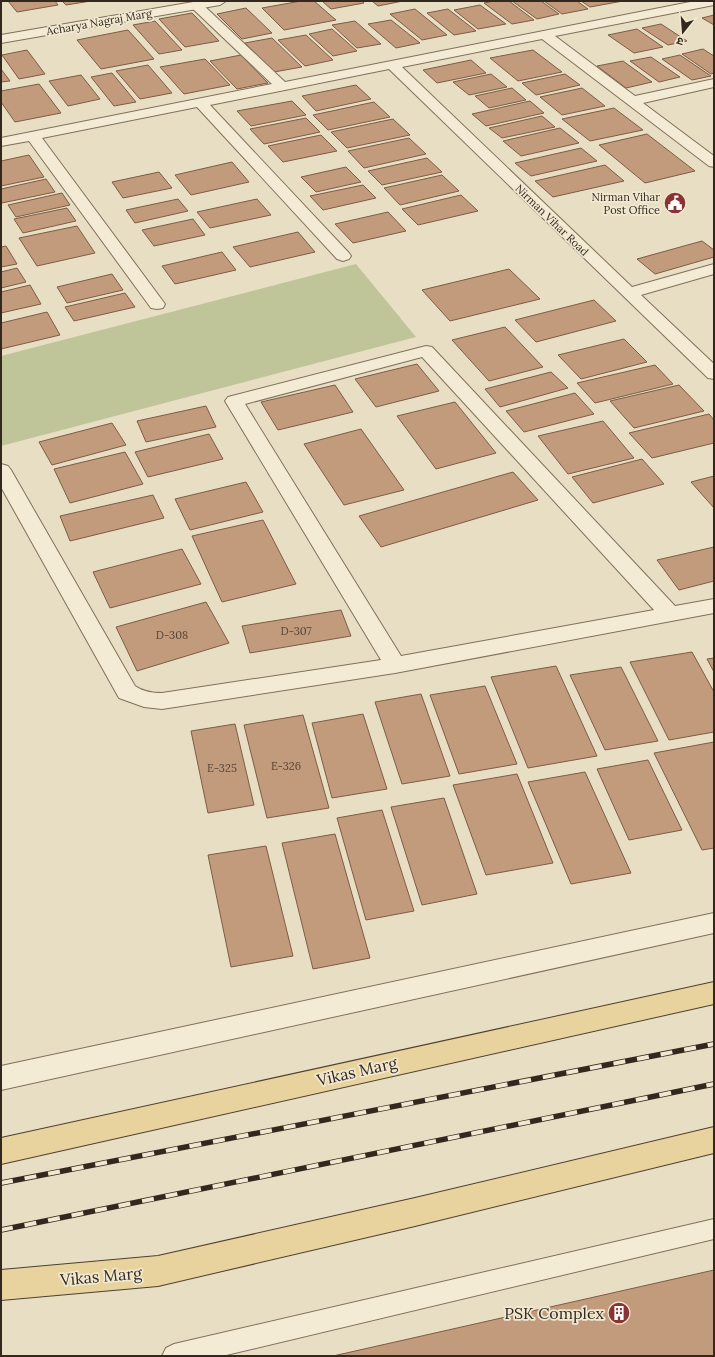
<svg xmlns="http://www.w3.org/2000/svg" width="715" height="1357" viewBox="0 0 715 1357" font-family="Lora,'Noto Sans Devanagari',serif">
  <rect width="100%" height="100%" fill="#e8dec3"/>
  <path fill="#bfc598" d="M356,264l60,73 -415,109v-90z"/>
  <path fill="#c29b7d" stroke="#7d5c44" d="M8,1h47l3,4 -41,7z
    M62,1h29l-25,4z
    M301,1h13l22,19 -52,10 -22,-22z
    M322,1h40l2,2 -33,6z
    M372,1h31l-25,5z
    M494,1h15l25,19 -22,4 -28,-21z
    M512,1h29l18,13 -22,5z
    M544,1h33l11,8 -26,5z
    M581,1h42l-33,6z
    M480,5l26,19 -28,5 -24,-19z
    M246,8l26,25 -30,6 -25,-25z
    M415,9l32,26 -25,5 -32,-26z
    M448,9l28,22 -22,4 -27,-22z
    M192,13l27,28 -34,6 -26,-28z
    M714,15v10l-12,-7z
    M391,20l29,23 -24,5 -28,-24z
    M155,21l27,29 -23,4 -26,-29z
    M355,21l26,23 -24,4 -25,-23z
    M661,24l26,17 -19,4 -26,-17z
    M332,29l25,22 -24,5 -24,-22z
    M637,29l26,18 -29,6 -26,-18z
    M128,30l26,29 -53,10 -24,-29z
    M306,35l27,25 -28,6 -27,-26z
    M272,38l30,29 -28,5 -29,-29z
    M703,49l11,7v17l-3,1 -29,-20z
    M27,50l18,24 -26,5 -17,-24z
    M533,50l29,22 -44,9 -28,-23z
    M241,55l27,28 -31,6 -27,-28z
    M680,55l31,21 -19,4 -30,-21z
    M651,57l29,20 -21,5 -29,-21z
    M205,59l25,26 -46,9 -24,-27z
    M471,60l15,13 -49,10 -14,-13z
    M623,61l29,21 -26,6 -29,-22z
    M148,65l24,28 -32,6 -24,-28z
    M1,69l9,12 -9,1z
    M112,73l24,29 -22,4 -23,-29z
    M491,74l16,13 -38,8 -16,-13z
    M565,74l15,11 -44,10 -14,-12z
    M81,75l19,24 -32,7 -19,-25z
    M39,84l22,29 -46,9 -14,-20v-11z
    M356,85l15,14 -55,12 -14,-15z
    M512,88l14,12 -37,8 -14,-12z
    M582,88l23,18 -43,9 -22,-18z
    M292,101l14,14 -55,11 -14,-15z
    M530,101l14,12 -58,13 -14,-12z
    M374,102l16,15 -62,13 -15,-15z
    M614,108l29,22 -53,11 -28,-22z
    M542,116l13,11 -53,11 -13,-10z
    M306,118l14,14 -56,12 -14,-15z
    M393,119l17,16 -63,13 -16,-16z
    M560,128l19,15 -58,13 -18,-15z
    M647,134l48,37 -50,12 -46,-38z
    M321,135l16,16 -54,11 -15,-16z
    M409,138l17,16 -62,14 -16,-17z
    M581,148l16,13 -66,15 -16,-13z
    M29,155l15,22 -43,9v-25z
    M427,158l15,14 -60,13 -14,-14z
    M232,162l17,20 -58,13 -16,-20z
    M605,165l19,16 -71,16 -18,-16z
    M346,167l15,15 -45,10 -15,-15z
    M159,172l13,16 -49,10 -11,-16z
    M442,175l17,16 -59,14 -16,-17z
    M46,179l9,13 -53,11 -1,-3v-11z
    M363,185l13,13 -53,12 -13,-14z
    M62,193l8,12 -54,12 -8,-12z
    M461,195l17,16 -60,14 -16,-16z
    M178,199l10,12 -53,12 -9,-13z
    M257,199l14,16 -61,13 -13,-16z
    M67,208l9,13 -53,12 -9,-14z
    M388,212l18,19 -53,12 -18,-19z
    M193,219l12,16 -51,11 -12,-16z
    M77,226l18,27 -58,13 -18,-28z
    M298,232l17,20 -65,15 -17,-20z
    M702,241l12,9v7l-59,17 -18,-15z
    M6,246l11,18 -16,3v-20z
    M222,252l14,18 -61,14 -13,-18z
    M17,268l9,14 -25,6v-16z
    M509,269l31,30 -90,22 -28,-31z
    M112,274l11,16 -56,13 -10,-16z
    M30,285l11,19 -40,9v-21z
    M125,293l10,14 -61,14 -9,-14z
    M594,300l22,21 -80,21 -21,-22z
    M47,312l13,23 -59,14v-26z
    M505,327l38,40 -54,14 -37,-41z
    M624,339l23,23 -66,17 -23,-24z
    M417,364l22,27 -63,16 -21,-28z
    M655,365l18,19 -78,19 -18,-20z
    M551,372l17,16 -68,19 -15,-18z
    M335,385l18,27 -75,18 -17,-28z
    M679,385l25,26 -70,17 -24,-27z
    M575,393l19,21 -70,18 -18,-21z
    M455,402l41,51 -60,16 -39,-53z
    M206,406l10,21 -70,15 -9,-21z
    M709,414l5,6v23l-62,15 -23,-25z
    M603,421l31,37 -66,16 -30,-38z
    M112,423l14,22 -74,20 -13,-23z
    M361,429l43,61 -60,15 -40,-61z
    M209,434l14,25 -75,18 -13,-25z
    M125,452l18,32 -73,19 -16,-34z
    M642,459l22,25 -71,19 -21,-26z
    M513,472l25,28 -157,47 -22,-31z
    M714,476v32l-23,-26z
    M246,482l17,30 -73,18 -15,-31z
    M153,495l11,23 -94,23 -10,-25z
    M263,520l33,64 -74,18 -30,-66z
    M714,547v34l-35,9 -22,-30z
    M182,549l19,35 -91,24 -17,-36z
    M206,602l23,41 -92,28 -21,-44z
    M341,610l10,26 -101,17 -8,-27z
    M692,652l22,40v40l-45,8 -39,-78z
    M714,658v14l-7,-13z
    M556,666l41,90 -69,12 -37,-91z
    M621,667l37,74 -53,9 -35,-75z
    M485,686l32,78 -58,10 -29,-79z
    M421,694l29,82 -48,8 -27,-82z
    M363,714l24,75 -55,9 -20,-75z
    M303,715l26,93 -62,10 -23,-93z
    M235,724l19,81 -46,8 -17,-82z
    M714,742v106l-12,2 -48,-97z
    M648,760l34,70 -53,10 -32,-71z
    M585,772l46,101 -60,11 -43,-102z
    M517,774l36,89 -67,12 -33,-90z
    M444,798l33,96 -55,11 -31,-98z
    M382,810l32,101 -48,9 -29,-102z
    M335,834l35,124 -57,11 -31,-126z
    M266,846l27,110 -62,11 -23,-112z
    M714,1270v86h-381z"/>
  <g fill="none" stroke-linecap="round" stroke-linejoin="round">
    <g stroke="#80705c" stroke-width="2">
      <path id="service" d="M714,1219v20l-492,117h-60l4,-8 8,-4z"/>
    </g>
    <g stroke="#80705c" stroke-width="2">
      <path id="minor" d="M196,1l4,1 85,80 410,-81h19v4l-159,31 80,60 79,-17v8l-71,16 71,53v11l-5,-1 -167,-127 -140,28 230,220 82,-23v10l-73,21 73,69v15l-6,-1 -319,-309 -179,36 139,148 2,3 -2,3 -6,2 -6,-2 -140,-152 -155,31 123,166 -2,4 -6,1 -6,-1 -122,-167 -28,5v-8l271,-54 -80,-76 -2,-3z
        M426,346l6,1 243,259 39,-7v14l-319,60 -233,36 -18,-2 -25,-9 -118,-211v-23l7,2 3,4 124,216c9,6 17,7 27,7l219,-33 -156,-259 3,-4zM422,357l232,253 -253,46 -156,-252z
        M714,913v20l-713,157v-24z"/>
    </g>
    <g stroke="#80705c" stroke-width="2">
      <path id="tertiary" d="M199,1h27l-6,4 -219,38v-8z"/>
    </g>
    <g stroke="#4e3f30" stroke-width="2">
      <path id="primary" d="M714,982v22l-713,160v-26z
        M714,1127v26l-299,73 -257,60 -157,14v-30l157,-14 257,-58z"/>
    </g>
    <use href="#service" fill="#f4ebd5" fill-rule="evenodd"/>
    <use href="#minor" fill="#f4ebd5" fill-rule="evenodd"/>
    <use href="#tertiary" fill="#f4ebd5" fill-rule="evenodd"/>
    <use href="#primary" fill="#e8d29e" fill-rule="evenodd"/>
    <g stroke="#32281e" stroke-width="5.5">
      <path id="rail" d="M1,1183l713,-139
        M1,1230l713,-146"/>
    </g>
    <use href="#rail" stroke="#f1e8d1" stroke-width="4" stroke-dasharray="12" stroke-linecap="butt"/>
  </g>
  <defs>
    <g id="civic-disc" transform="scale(1.15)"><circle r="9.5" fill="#893432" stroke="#f1e8d1"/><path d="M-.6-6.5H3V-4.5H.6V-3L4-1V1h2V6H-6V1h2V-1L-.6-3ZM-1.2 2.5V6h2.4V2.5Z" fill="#fff"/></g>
    <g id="building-disc" transform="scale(1.15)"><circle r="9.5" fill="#893432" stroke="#f1e8d1"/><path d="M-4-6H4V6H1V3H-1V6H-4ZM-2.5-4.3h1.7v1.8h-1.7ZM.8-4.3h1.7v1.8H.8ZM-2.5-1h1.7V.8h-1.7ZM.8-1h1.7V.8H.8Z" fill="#fff"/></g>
  </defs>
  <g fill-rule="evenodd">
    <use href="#civic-disc" x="675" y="203"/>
    <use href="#building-disc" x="619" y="1313"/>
  </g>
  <g text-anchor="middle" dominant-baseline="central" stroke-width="3.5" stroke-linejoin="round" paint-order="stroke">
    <g font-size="11" fill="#32281e" stroke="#f1e8d1">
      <text transform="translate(99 22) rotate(-10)">Acharya Nagraj Marg</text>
      <text transform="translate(552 220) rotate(44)">Nirman Vihar Road</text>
    </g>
    <g font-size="11" fill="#32281e" stroke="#f1e8d1" text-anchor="end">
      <text x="660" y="197">Nirman Vihar<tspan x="660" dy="13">Post Office</tspan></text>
    </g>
    <g font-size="11" fill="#564536">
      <text x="296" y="631">D-307</text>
      <text x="172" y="635">D-308</text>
      <text x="286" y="766">E-326</text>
      <text x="222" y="768">E-325</text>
    </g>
    <g font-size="16" fill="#32281e" stroke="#f1e8d1">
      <text transform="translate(357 1071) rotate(-13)">Vikas Marg</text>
      <text transform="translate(101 1276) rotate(-5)">Vikas Marg</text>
    </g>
    <g font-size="16" fill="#32281e" stroke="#f1e8d1" text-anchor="end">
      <text x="604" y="1313">PSK Complex</text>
    </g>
  </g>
  <rect width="715" height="1357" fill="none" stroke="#32281e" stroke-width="4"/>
  <g transform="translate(683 32) rotate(197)" stroke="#f1e8d1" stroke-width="3" paint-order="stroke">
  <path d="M0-3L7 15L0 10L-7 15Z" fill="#32281e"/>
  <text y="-6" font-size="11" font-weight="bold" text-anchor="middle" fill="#32281e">उ</text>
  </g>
</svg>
